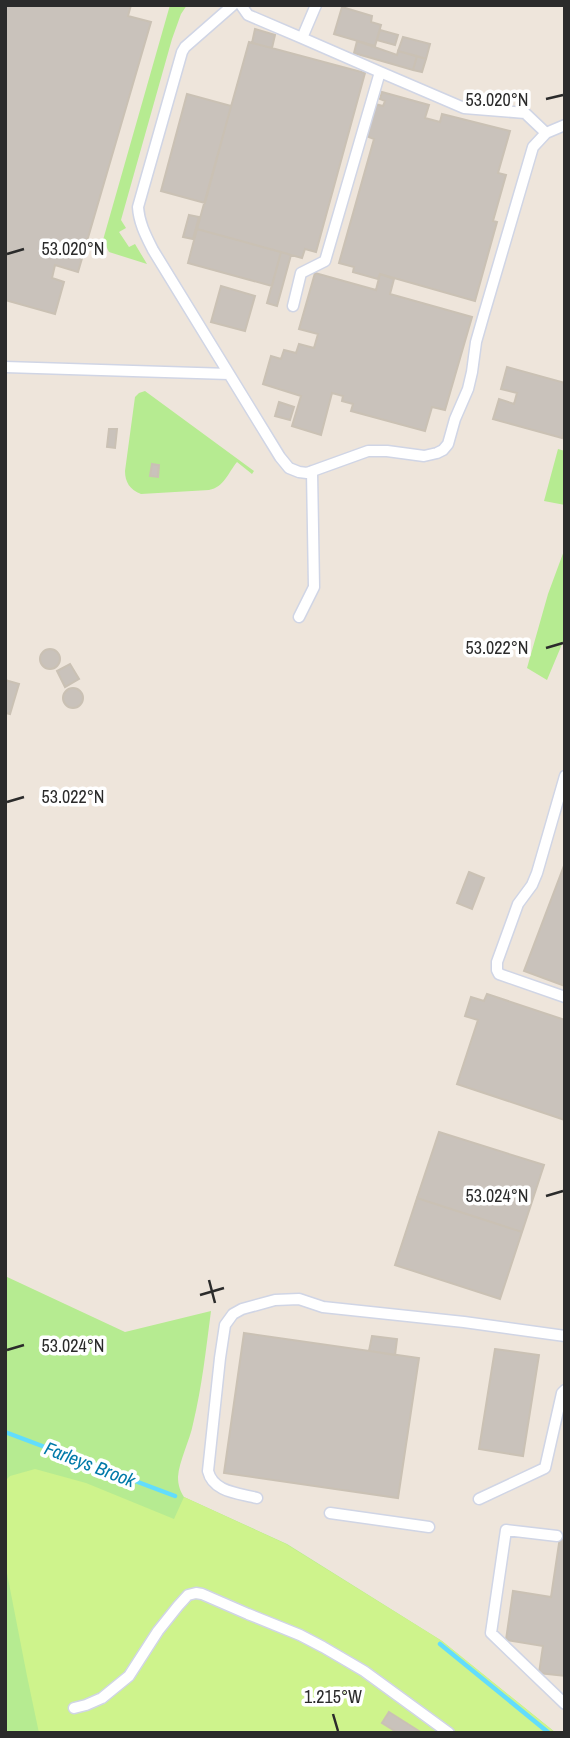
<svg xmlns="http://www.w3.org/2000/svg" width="570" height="1738" viewBox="0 0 570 1738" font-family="'Archivo Narrow',sans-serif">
  <rect width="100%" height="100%" fill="#eee5db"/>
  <path fill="#b6eb91" d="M170,5h17l-6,9 -9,25 -51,181 5,8 -7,4 10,15 6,-3 12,20 -38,-12 -6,-12z
    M145,391l109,80 -2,3 -15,-12c-9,11 -13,25 -28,28l-68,4c-11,-4 -16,-12 -16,-23l10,-74 4,-4z
    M558,449l7,2v54l-21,-4z
    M565,548v89l-18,43 -20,-12 21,-74z
    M5,1276l120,56 86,-21c-5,38 -9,76 -18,113 -3,16 -14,37 -15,53 0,8 2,14 6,20l103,47 155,97 114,92h-551z"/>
  <path fill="#cef38c" d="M35,1469l51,14 88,36 10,-22 102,47 156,97 114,92h-517l-12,-57 -22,-113v-82l5,-5z"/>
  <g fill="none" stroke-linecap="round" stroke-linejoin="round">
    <path stroke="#62ddfc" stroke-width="4.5" d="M5,1432l170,64
      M440,1644l109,89"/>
  </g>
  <path fill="#c9c2bb" stroke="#cac1b4" stroke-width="2" d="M5,5h126l-3,11 23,6 -73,250 -23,-7 -3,13 12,4 -9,32 -50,-14z
    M342,7l30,9 -1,6 10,3 -6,21 -41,-12z
    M255,29l20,6 -3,13 -20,-5z
    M380,30l18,5 -3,10 -18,-5z
    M403,37l27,7 -4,15 -28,-8z
    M357,41l40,14 1,-4 19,5 -4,14 -59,-17z
    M249,42l116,31 -49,179 -11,-3 -3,9 -105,-29z
    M417,56l9,3 -4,13 -9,-2z
    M382,92l47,13 -4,13 15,4 2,-8 68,17 -12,42 8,2 -13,46 4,1 -22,79 -95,-27 -2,5 -25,-7 1,-5 -15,-4 35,-124 -8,-3 9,-32 8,2 2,-5 -5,-2z
    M187,94l44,12 -26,97 -44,-12z
    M189,215l10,2 -6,22 -10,-2z
    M197,229l84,23 -9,34 -84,-23z
    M281,252l10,3 -14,51 -10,-3z
    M315,273l61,17 4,-16 14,5 -4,15 82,23 -27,93 -13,-3 -7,24 -74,-20 2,-7 -11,-3 1,-5 -11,-3 -11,42 -29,-9 9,-30 -38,-12 8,-28 10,3 3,-9 12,3 3,-9 15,4 4,-14 -19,-5z
    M221,286l34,10 -10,35 -34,-9z
    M507,367l58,16v45l-3,10 -69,-19 6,-20 15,5 3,-11 -16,-4z
    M279,402l15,5 -4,13 -15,-4z
    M109,429h8l-2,19 -8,-1z
    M152,464l7,1 -1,12 -8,-1z
    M40 659a10 10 0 1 1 20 0a10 10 0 1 1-20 0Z
    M70,664l9,15 -14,8 -8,-16z
    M5,680l14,4 -9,30 -5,-1z
    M63 698a10 10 0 1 1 20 0a10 10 0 1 1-20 0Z
    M565,863v123l-41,-15z
    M469,872l15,6 -12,31 -15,-6z
    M487,994l78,26v100l-108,-36 21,-64 -13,-4 6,-19 13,4z
    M439,1132l105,33 -22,67 -105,-34z
    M417,1198l105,34 -22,67 -105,-34z
    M244,1333l175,25 -21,140 -174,-25z
    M372,1336l25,3 -2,16 -26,-4z
    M495,1349l44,6 -16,101 -44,-7z
    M560,1537l5,1v138l-26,-3 4,-27 -37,-6 7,-49 38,6z
    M389,1712l33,21h-24l-16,-10z"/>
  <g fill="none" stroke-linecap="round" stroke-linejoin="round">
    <g stroke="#d0d5e5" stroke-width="13">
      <path id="service" d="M233,5l-48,42 -3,5 -44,155c1,16 8,29 15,43l127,207 9,11 10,4 8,1 61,-22h19l37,5 13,-3 6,-3 5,-6 7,-25 13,-30 4,-17 4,-30 8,-28 49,-167 13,-14 19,-8
        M241,5l7,10 54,23 14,-33
        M380,72l84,36 61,5 21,20
        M293,306l8,-33 24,-12 55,-189 -78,-34
        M5,367l224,7
        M299,617l15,-30 -2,-116
        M565,776l-28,97 -5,12 -14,19 -21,58v8l2,4 66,23
        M257,1498c-19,-5 -44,-6 -49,-27l12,-113 5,-33 8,-11 9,-5 33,-9 24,-1 24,8 141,15 101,14
        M479,1499l66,-31 17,-75 3,-3
        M330,1513l99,14
        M557,1536l-51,-6 -15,103 74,71
        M74,1708l12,-3 16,-7 27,-22 29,-45 20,-25 10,-11 8,-2 6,1 46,20 52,21 23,12 41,24 85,62"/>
    </g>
    <use href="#service" stroke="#fff" stroke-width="10"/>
  </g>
  <path fill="none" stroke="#2b2b2b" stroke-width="2.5" d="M546,99l17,-4M7,254l17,-5M546,648l17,-5M7,802l17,-5M546,1196l17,-5M209,1280l6,23M200,1295l24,-7M7,1350l17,-5M333,1714l5,17"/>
  <g text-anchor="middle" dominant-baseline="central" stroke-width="7" stroke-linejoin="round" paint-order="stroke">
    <g font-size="19" font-style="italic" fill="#007aa9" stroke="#fff">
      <text transform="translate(90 1464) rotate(21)">Farleys Brook</text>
    </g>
  </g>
  <g font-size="18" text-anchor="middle" fill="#2b2b2b" stroke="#fff" stroke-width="7" stroke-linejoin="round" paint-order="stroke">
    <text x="497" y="106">53.020°N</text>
    <text x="73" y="255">53.020°N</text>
    <text x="497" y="654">53.022°N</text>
    <text x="73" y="803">53.022°N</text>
    <text x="497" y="1202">53.024°N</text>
    <text x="73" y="1352">53.024°N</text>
    <text x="333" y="1703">1.215°W</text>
  </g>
  <rect width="570" height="1738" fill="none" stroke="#2b2b2b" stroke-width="14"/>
</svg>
